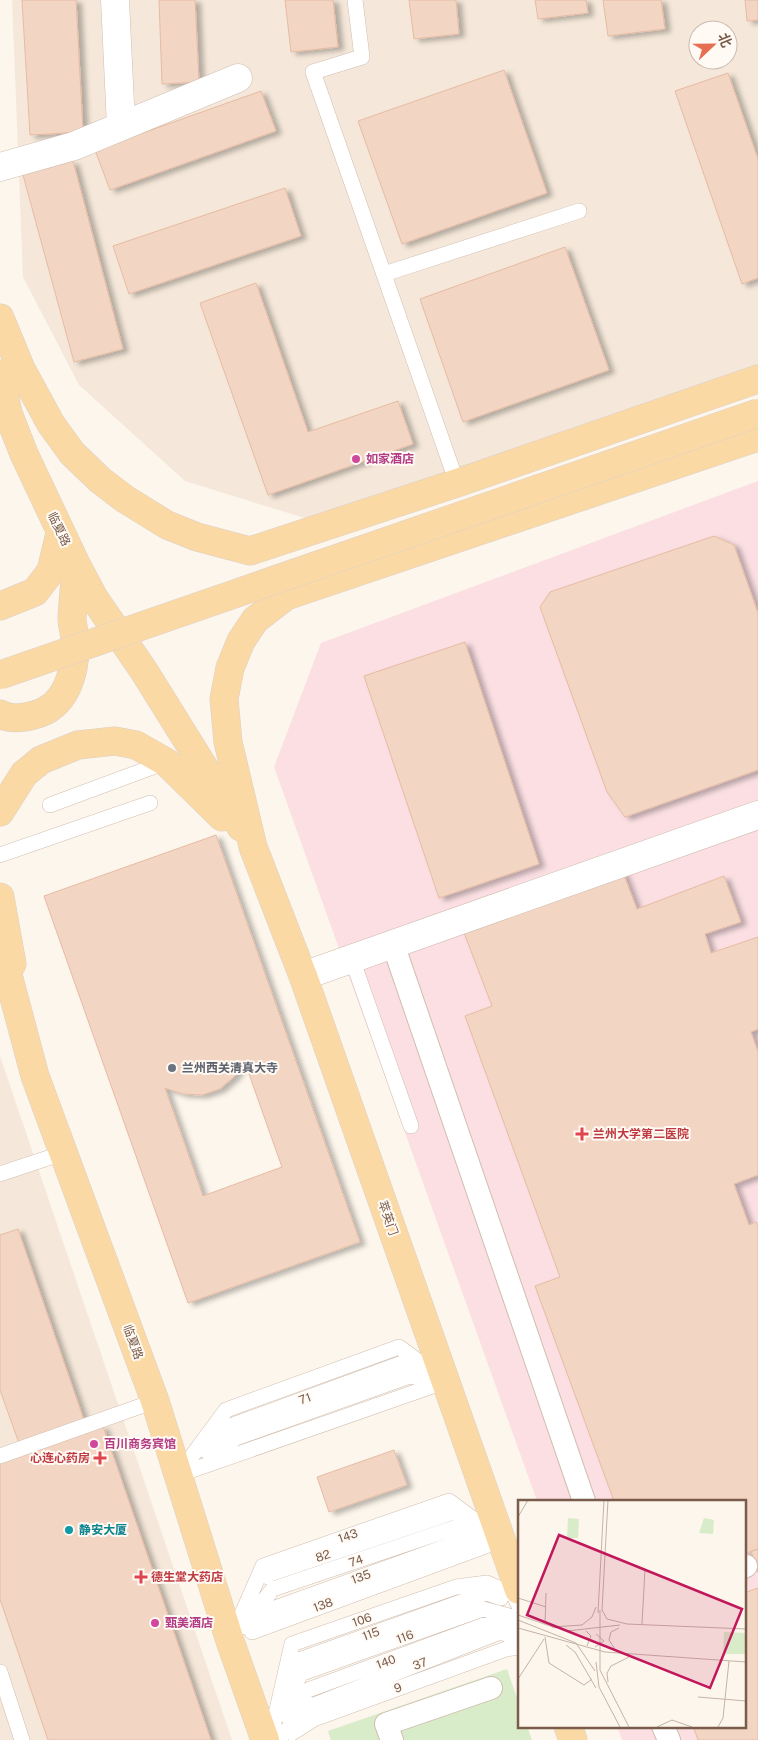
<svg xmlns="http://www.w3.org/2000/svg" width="758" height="1740" viewBox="0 0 758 1740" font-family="'Public Sans','Noto Sans SC',sans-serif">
  <defs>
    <filter id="shadow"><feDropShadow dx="5.5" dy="3" stdDeviation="2.5" flood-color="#0004"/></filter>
  </defs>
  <rect width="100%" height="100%" fill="#fdf6ec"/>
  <path fill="#f5e8da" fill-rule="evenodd" d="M12,0h746v371l-444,150 -129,-40 -106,-96 -56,-108zM698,30h30v30h-30z
    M0,1056l232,684h-232z"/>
  <path fill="#fbdfe3" d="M758,481v1259h-136l-5,-14h127v-225h-207l-263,-734 47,-124z"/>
  <path fill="#d8ecc9" d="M507,1669l12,35v22h8l5,14h-201l-3,-9z"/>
  <path fill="#f3d5c3" stroke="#e6bba3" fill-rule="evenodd" filter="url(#shadow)" d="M22,0h54l7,132 -53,3z
    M159,0h36l4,82 -37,2z
    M285,0h48l5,47 -47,5z
    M409,0h47l3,34 -45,5z
    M535,0h51l2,13 -50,6z
    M603,0h58l4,29 -57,7z
    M745,0h13v20l-11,1z
    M504,70l43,123 -145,51 -44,-123z
    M728,73l30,86v119l-16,6 -67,-193z
    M261,91l15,40 -166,59 -15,-40z
    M73,161l50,188 -49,13 -51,-187z
    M285,188l16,48 -172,58 -16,-48z
    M565,247l44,123 -146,52 -43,-123z
    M256,283l52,149 90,-31 15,43 -145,51 -68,-192z
    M714,536l20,9 24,68v157l-133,47 -18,-25 -67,-185 10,-15z
    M465,642l74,222 -100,34 -75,-222z
    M216,835l144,407 -172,61 -144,-407zM244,1060l38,107 -79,29 -38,-108 18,6 19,1 18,-6 15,-13z
    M622,870l15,39 87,-33 17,46 -36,12 6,19 47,-16v92l-7,3 7,20v123l-24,9 15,41 7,-3 2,4v323l-14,5v-53h-130l-79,-215 25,-9 -95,-261 27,-10 -29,-76z
    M18,1229l66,191 -65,23 -19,-53v-155z
    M103,1426l108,314h-163l-48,-141v-137z
    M394,1450l13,35 -78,27 -12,-35z
    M758,1549v23l-7,-21z
    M758,1588v152h-60l-5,-14h51v-133z"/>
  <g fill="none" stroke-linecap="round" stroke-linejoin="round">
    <g stroke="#d1beb0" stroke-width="16">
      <path id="service" d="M355,0l7,57 -49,15 144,411
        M384,274l195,-63
        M50,805l116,-43
        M0,855l150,-52
        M352,959l59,167
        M0,1174l63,-21
        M204,1450l26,-24 175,-64 16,8
        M210,1455l26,-17 174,-62 19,3
        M0,1456l155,-55
        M178,1475l48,-65 173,-63 43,32
        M178,1475l266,-93
        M268,1577l2,-3 184,-62 12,7
        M242,1627l31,-38 187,-63 17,6
        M249,1628l26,-20 189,-68h38
        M252,1632l239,-88
        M231,1639l32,-73 186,-65 47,35
        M0,1672l22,68
        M289,1674l4,-12 193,-69 15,5
        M283,1714l17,-40 183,-65 26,7 10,9
        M289,1718l19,-28 187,-69 24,13
        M292,1733l22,-14 192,-70 13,-2
        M270,1740l22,-96 164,-57 31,-4 27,12 5,11
        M277,1740l32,-33 191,-75 15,5"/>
    </g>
    <g stroke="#d1beb0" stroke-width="24">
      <path id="pedestrian" d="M393,944l191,557
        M744,1567l2,-1
        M663,1726l6,14
        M392,1740l-6,-16 105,-36"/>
    </g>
    <g stroke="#d1beb0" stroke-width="29">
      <path id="minor" d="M115,0l6,126
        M0,167l74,-21 164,-68
        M303,976l455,-161"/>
    </g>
    <g stroke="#dad1cd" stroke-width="29">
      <path id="primary" d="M0,318l21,51 30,55 21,29 28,27 25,19 42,26 30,12 53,14 207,-68 301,-104
        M0,374l8,39 16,41 52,110 18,34 50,73 97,156
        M0,606l35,-14 16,-21 9,-38
        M0,714c10,6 23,4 34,1 33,-8 42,-44 41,-74 0,-8 -3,-15 -3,-23 1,-18 3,-36 4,-54
        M0,812l24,-38 17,-14 37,-15 37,-4 21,4 30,17 56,55
        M0,897l12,67
        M0,945l35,131 120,325 75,240 35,99
        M519,1590l-216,-614 -50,-129 -25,-105 -4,-43 6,-31 11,-27 14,-21 31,-24 472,-159
        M568,1726l5,14"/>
    </g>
    <use href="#service" stroke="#fff" stroke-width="15"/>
    <use href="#pedestrian" stroke="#fff" stroke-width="22"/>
    <use href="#minor" stroke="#fff" stroke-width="28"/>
    <use href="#primary" stroke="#fbd9a5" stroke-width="28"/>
    <g stroke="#dad1cd" stroke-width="29" stroke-linecap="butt">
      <path id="primary-bridge" d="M0,675l758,-262"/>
    </g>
    <use href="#primary-bridge" stroke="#fbd9a5" stroke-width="28"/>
  </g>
  <g fill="#d1479c" stroke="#fffaf3" stroke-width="2">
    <circle cx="356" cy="459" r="5"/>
    <circle cx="94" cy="1444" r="5"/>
    <circle cx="155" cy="1623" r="5"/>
  </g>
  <circle fill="#6b7280" stroke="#fffaf3" stroke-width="2" cx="172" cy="1068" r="5"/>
  <g fill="#e0444e" stroke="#fffaf3" stroke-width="2">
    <path d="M579.5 1126.5h5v5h5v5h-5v5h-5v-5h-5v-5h5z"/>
    <path d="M97.5 1450.5h5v5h5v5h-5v5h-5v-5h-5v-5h5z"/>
    <path d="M138.5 1569.5h5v5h5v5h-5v5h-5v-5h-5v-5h5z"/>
  </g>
  <circle fill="#0f9aa8" stroke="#fffaf3" stroke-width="2" cx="69" cy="1530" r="5"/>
  <g text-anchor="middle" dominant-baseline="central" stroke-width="4" stroke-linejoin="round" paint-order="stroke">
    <g font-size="12" font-weight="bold" fill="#b23c85" stroke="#fffaf3" text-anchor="start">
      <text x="366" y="459">如家酒店</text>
      <text x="104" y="1444">百川商务宾馆</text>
      <text x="165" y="1623">甄美酒店</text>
    </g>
    <g font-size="12" fill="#7a5c4d" stroke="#fffaf3">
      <text transform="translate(59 529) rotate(64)">临夏路</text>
      <text transform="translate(388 1218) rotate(71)">萃英门</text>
      <text transform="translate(133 1342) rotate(70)">临夏路</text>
      <text transform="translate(305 1399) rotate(-20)">71</text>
      <text transform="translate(348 1536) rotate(-19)">143</text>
      <text transform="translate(323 1556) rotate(-19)">82</text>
      <text transform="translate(356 1561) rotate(-19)">74</text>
      <text transform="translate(361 1577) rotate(-20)">135</text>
      <text transform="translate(323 1605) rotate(-20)">138</text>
      <text transform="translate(362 1620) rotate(-19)">106</text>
      <text transform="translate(371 1634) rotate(-20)">115</text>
      <text transform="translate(405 1637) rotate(-20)">116</text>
      <text transform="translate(386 1662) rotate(-20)">140</text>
      <text transform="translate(420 1664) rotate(-21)">37</text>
      <text transform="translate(398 1688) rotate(-20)">9</text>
    </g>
    <g font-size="12" font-weight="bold" fill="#5b616d" stroke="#fffaf3" text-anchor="start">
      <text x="182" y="1068">兰州西关清真大寺</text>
    </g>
    <g font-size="12" font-weight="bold" fill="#be3a42" stroke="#fffaf3" text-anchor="start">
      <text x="593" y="1134">兰州大学第二医院</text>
      <text x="90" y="1458" text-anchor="end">心连心药房</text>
      <text x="151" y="1577">德生堂大药店</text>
    </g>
    <g font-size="12" font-weight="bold" fill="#0d838f" stroke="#fffaf3" text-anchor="start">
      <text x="79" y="1530">静安大厦</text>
    </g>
  </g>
  <g transform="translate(518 1500)">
    <rect width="228" height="228" fill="#fdf6ec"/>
    <path d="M50,18l11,1 -1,19h-11zM186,18l10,2 -1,14 -14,-1zM206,132l21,1v21h-22z" fill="#d8ecc9"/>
    <path fill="none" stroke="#c5b3a7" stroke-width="1" d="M90,0l-6,110 5,9 20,5 119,5M0,17l10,-17M0,98l28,9M82,110v60l29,57M80,113l6,-113M0,115l38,13M0,120l58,23 19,28M27,124l1,-31M124,124l3,-55M34,127l30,-2 10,-8 4,-10M0,128l87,24 141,10M49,131l53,-6M68,131l5,5 -4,10M27,137l4,26 35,22 8,-6M48,145l9,7 21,36M77,147l9,-6 -8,-7M99,152l-8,-12 2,-8 8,-4M78,162l3,25 21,40M0,179l26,-40M90,182l-1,-9 4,-7 18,-9M180,197l48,4M139,227l15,-7 20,7M200,227l5,-9 6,-57"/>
    <path fill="#c2185b" fill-opacity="0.15" stroke="#c2185b" stroke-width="2.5" d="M41,35l183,74 -32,79 -183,-73z"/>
    <rect width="228" height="228" fill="none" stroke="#7a5c4d" stroke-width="2.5"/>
  </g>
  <g transform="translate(713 45) rotate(68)"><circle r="24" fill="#fffaf3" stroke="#cabbb1"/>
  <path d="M0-4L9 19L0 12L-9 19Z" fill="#e76f51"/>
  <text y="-8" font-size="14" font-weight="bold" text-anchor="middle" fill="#7a5c4d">北</text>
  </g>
</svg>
